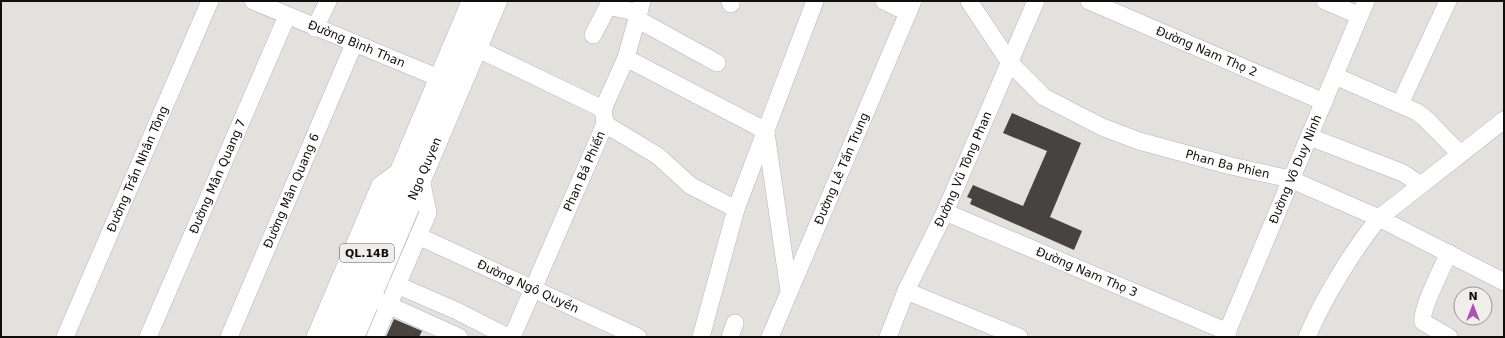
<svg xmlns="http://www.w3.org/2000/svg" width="1505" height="338" viewBox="0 0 1505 338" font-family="'DejaVu Sans',sans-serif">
  <rect width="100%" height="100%" fill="#e3e1dd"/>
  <path fill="#464340" d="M1012,113l69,30 -31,74 32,14 -8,19 -104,-46 2,-5 -5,-2 6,-12 50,21 24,-55 -44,-18z
    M394,319l28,12 -3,6h-33z"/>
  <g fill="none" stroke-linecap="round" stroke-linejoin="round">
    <g stroke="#b7b5b1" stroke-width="18">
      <g id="minor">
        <path id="s1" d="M253,1l198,82"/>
        <path d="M730,1l1,3"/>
        <path d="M884,1l24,12"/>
        <path id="s2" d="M969,1l41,62 34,34 58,30 37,14 92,25 59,13 89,39 125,-98"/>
        <path id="s3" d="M1089,1l235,101"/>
        <path d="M1325,1l35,15"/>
        <path d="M637,19l80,44"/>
        <path d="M315,28l13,-27"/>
        <path d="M593,35l15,-29 31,7"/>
        <path d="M476,48l127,61"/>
        <path d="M626,58l140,73"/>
        <path d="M1335,76l82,36 9,7 34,35"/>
        <path d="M1400,104l48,-103"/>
        <path d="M605,124l53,32 33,30 45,23"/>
        <path d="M766,133l23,158"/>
        <path d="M1310,137l93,36 18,12"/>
        <path id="s4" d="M945,212l283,120"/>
        <path id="s5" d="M418,236l220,101"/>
        <path d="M1449,253c-6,13 -29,58 -26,69l26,15"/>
        <path d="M397,285l60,26 51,26"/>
        <path d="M906,291l113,46"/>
        <path d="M379,301l80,36"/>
        <path id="s6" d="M65,337l145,-336"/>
        <path id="s7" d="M148,337l139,-321"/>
        <path id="s8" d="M229,337l125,-293"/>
        <path d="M315,337l65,-152 22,-16"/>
        <path d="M375,337l53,-124 -7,-34"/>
        <path id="s9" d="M512,337l93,-213 -2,-15 23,-51 16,-57"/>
        <path d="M701,337l35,-128 79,-208"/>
        <path d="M730,337l5,-14"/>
        <path id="s10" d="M770,337l143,-336"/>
        <path id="s11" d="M888,337l18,-46 39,-79 91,-211"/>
        <path id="s12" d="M1225,337l141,-336"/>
        <path d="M1307,337c16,-38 46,-87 72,-119l125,64"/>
      </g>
    </g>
    <g stroke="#b7b5b1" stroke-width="23">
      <g id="highway">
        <path d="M331,337l142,-336"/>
        <path id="s13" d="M353,337l143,-336"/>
      </g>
    </g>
    <use href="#minor" stroke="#fff" stroke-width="17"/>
    <use href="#highway" stroke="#fff" stroke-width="22"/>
  </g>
  <g text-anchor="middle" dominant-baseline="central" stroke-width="4" stroke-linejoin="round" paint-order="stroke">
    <rect fill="#f0eeea" stroke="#535250" stroke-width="1" x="340" y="244" width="54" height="18" rx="3"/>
    <g font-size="11" font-weight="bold" fill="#100f0e">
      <text x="367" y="253">QL.14B</text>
    </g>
    <g font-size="12" fill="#100f0e" stroke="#f0eeea">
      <text stroke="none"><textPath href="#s1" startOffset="112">Đường Bình Than</textPath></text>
      <text stroke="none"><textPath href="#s3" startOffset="128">Đường Nam Thọ 2</textPath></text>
      <text stroke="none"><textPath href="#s2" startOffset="319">Phan Ba Phien</textPath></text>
      <text stroke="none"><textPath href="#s6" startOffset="183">Đường Trần Nhân Tông</textPath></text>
      <text stroke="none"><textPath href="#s13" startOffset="183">Ngo Quyen</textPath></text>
      <text stroke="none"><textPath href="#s10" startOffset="183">Đường Lê Tấn Trung</textPath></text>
      <text stroke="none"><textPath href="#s11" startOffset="184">Đường Vũ Tông Phan</textPath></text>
      <text stroke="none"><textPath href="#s12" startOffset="182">Đường Võ Duy Ninh</textPath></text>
      <text stroke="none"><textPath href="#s9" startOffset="181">Phan Bá Phiến</textPath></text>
      <text stroke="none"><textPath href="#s7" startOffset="175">Đường Mân Quang 7</textPath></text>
      <text stroke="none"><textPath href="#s8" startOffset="159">Đường Mân Quang 6</textPath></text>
      <text stroke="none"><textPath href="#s4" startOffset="154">Đường Nam Thọ 3</textPath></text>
      <text stroke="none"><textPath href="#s5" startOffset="121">Đường Ngô Quyền</textPath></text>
    </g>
  </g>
  <rect width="1505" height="338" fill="none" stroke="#100f0e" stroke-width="4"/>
  <g transform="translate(1473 306)"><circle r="19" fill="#f0eeea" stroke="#969592"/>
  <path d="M0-3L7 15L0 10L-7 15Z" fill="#b14eb5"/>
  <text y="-6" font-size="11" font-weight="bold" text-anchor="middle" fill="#100f0e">N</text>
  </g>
</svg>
